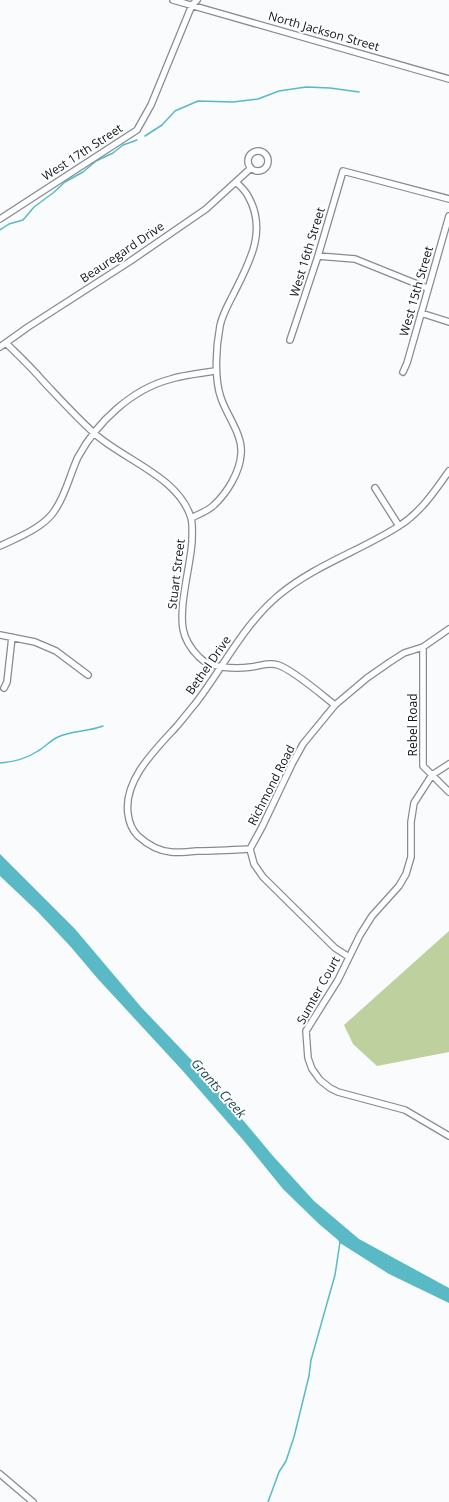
<svg xmlns="http://www.w3.org/2000/svg" width="449" height="1502" viewBox="0 0 449 1502" font-family="'Open Sans',sans-serif">
  <rect width="100%" height="100%" fill="#fafbfd"/>
  <path fill="#bed09d" d="M449,931v121l-72,14 -24,-22 -9,-19z"/>
  <path fill="#59bac6" d="M0,854l75,75 66,78 61,64 71,85 41,45 45,38 90,49v15l-60,-29 -49,-31 -2,-3 -19,-16 -36,-35 -39,-48 -62,-71 -84,-91 -28,-33 -32,-34 -38,-36z"/>
  <g fill="none" stroke-linecap="round" stroke-linejoin="round">
    <path stroke="#59bac6" stroke-width="1.5" d="M145,136l17,-11 13,-14 23,-10 35,1 25,-3 21,-8 27,-4 24,1 29,4
      M0,230l9,-6 14,-4 11,-13 19,-14 12,-11 18,-10 13,-11 17,-8 10,-8 14,-5
      M0,763c14,-1 26,-4 38,-12 7,-4 13,-11 20,-14 14,-7 30,-5 45,-11
      M268,1502l11,-30 7,-11 8,-24 15,-61 2,-16 24,-85 5,-33"/>
    <g stroke="#848c95" stroke-width="8">
      <path id="minor" d="M173,0l276,79
        M248 161a10 10 0 1 1 20 0a10 10 0 1 1-20 0Z
        M0,219l137,-89 14,-25 41,-100 5,-5
        M318,256l37,3 72,29
        M421,313l28,9
        M290,340l28,-84 25,-85 106,28
        M6,343c12,12 25,24 36,37 17,18 34,37 53,54 29,26 84,43 96,84 2,7 1,17 1,24 -2,26 -13,62 -9,87 2,11 9,21 16,28 11,12 38,12 52,10 10,-1 17,-5 27,-2 14,4 44,30 57,40
        M0,347l28,-20 101,-65 77,-53 45,-41
        M403,372l4,-9 42,-147
        M375,488l24,38
        M191,518c8,-4 17,-7 23,-13 13,-12 26,-33 27,-51 2,-19 -14,-38 -20,-56 -7,-20 -5,-51 -1,-72 2,-11 8,-21 13,-31 16,-32 35,-64 15,-99 -3,-6 -8,-10 -12,-14
        M0,546c17,-8 45,-19 55,-36 11,-16 15,-36 23,-53 19,-35 54,-68 93,-78 14,-4 30,-6 45,-8
        M0,635l35,7 21,9 32,24
        M423,647v119l26,26
        M4,688l3,-6 5,-45
        M449,764l-17,11 -18,28 -3,19v35l-5,17 -7,12 -27,30 -12,19 -22,45 -32,51 2,27 4,11 8,11 10,8 8,4 67,18 44,26
        M250,849c-18,1 -36,2 -53,2 -9,1 -18,2 -26,1 -13,-1 -23,-7 -33,-16 -6,-6 -9,-14 -10,-22 -5,-34 28,-65 49,-88 6,-7 12,-15 18,-22 28,-36 48,-79 84,-109 36,-30 81,-44 120,-69 21,-13 36,-35 50,-55
        M349,957l-14,-9 -72,-71 -9,-13 -4,-15 12,-22 30,-63 11,-20 32,-39 32,-27 23,-16 14,-9 19,-6 26,-18
        M0,1474l33,28"/>
    </g>
    <use href="#minor" stroke="#fff" stroke-width="5.5"/>
  </g>
  <g text-anchor="middle" dominant-baseline="central" stroke-width="4" stroke-linejoin="round" paint-order="stroke">
    <g font-size="12" fill="#101317" stroke="#fff">
      <text transform="translate(324 31) rotate(16)">North Jackson Street</text>
      <text transform="translate(82 152) rotate(-33)">West 17th Street</text>
      <text transform="translate(122 252) rotate(-34)">Beauregard Drive</text>
      <text transform="translate(307 252) rotate(-73)">West 16th Street</text>
      <text transform="translate(416 291) rotate(-74)">West 15th Street</text>
      <text transform="translate(176 574) rotate(-83)">Stuart Street</text>
      <text transform="translate(208 665) rotate(-55)">Bethel Drive</text>
      <text transform="translate(412 725) rotate(-90)">Rebel Road</text>
      <text transform="translate(271 785) rotate(-63)">Richmond Road</text>
      <text transform="translate(318 990) rotate(-61)">Sumter Court</text>
    </g>
    <g font-size="13" font-style="italic" fill="#1d494f" stroke="#fff">
      <text transform="translate(219 1088) rotate(48)">Grants Creek</text>
    </g>
  </g>
</svg>
